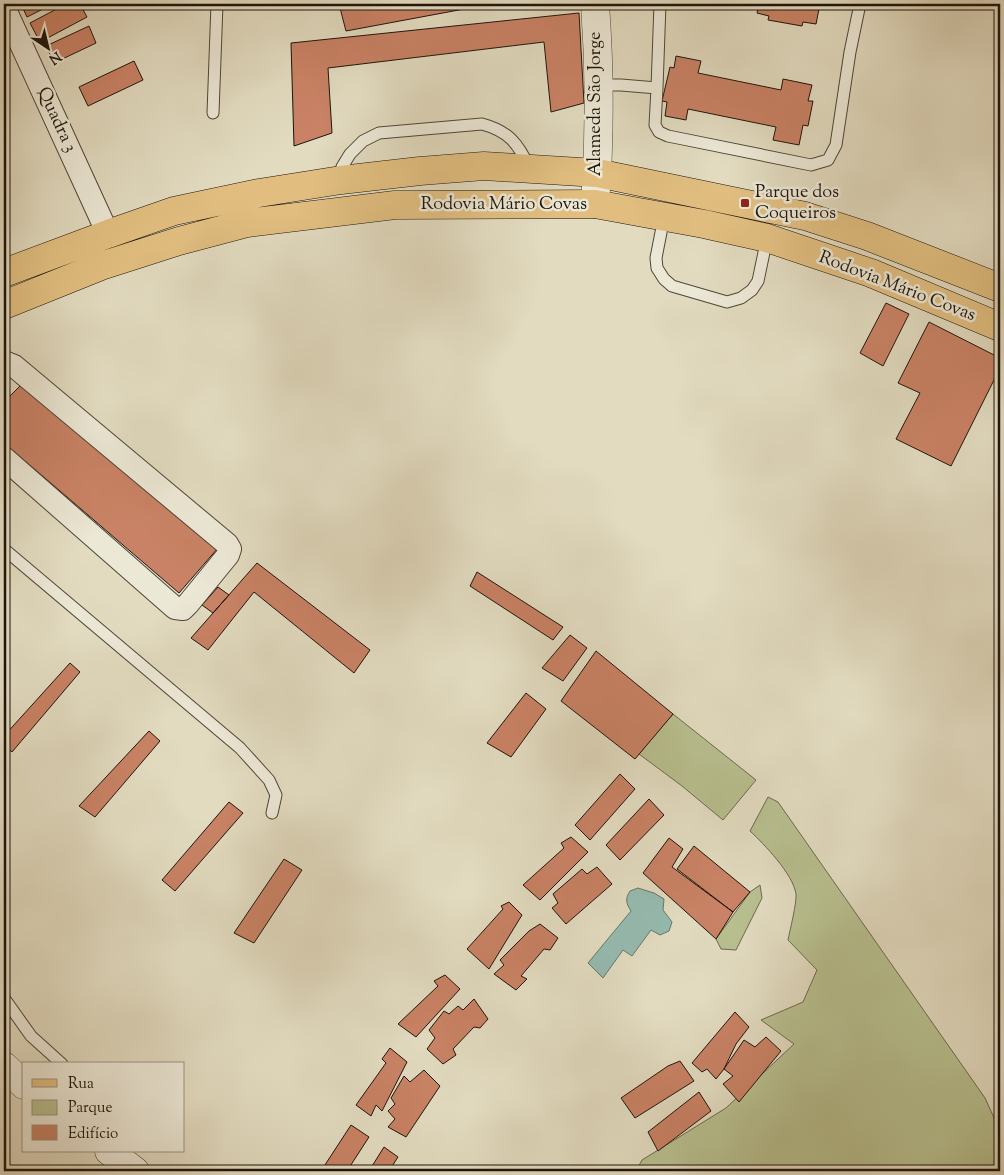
<svg xmlns="http://www.w3.org/2000/svg" width="1004" height="1175" viewBox="0 0 1004 1175" font-family="'Sorts Mill Goudy',serif">
  <rect width="100%" height="100%" fill="#e2dbc0"/>
  <filter id="stains"><feTurbulence type="fractalNoise" baseFrequency=".004" numOctaves="4"/><feColorMatrix values="0 0 0 0 .2 0 0 0 0 .09 0 0 0 0 .02 0 0 0 .5 -.17"/></filter>
  <radialGradient id="worn" r=".72"><stop offset=".6" stop-color="#630" stop-opacity="0"/><stop offset="1" stop-color="#630" stop-opacity=".3"/></radialGradient>
  <path fill="#b8bf8f" stroke="#6a6a4d" d="M673,714l83,66 -33,40 -41,-34 -43,-32z
    M768,797l10,5 207,296 15,33v40h-364l6,-11 84,-52 68,-64 -33,-24 42,-18 14,-32 -29,-30c2,-10 9,-38 8,-46 -3,-20 -32,-50 -46,-63z
    M760,885l2,13 -26,52 -15,-1 -5,-10 34,-47z"/>
  <path fill="#95bbb0" stroke="#65786e" d="M638,888l16,5 10,6 -1,11 9,12 -3,9 -9,4 -9,-5 -19,26 -9,-6 -20,28 -15,-15 43,-52c-5,-8 -6,-12 -1,-20z"/>
  <path fill="#c98265" stroke="#1d140b" d="M21,4h32l-26,13z
    M66,4h14l7,13 -47,25 -10,-19z
    M339,4h152l-145,27z
    M759,4h61l-4,20 -13,-2 -1,4 -34,-6 1,-4 -12,-3z
    M579,13l5,90 -33,9 -7,-70 -216,26 4,65 -38,13 -3,-103z
    M89,26l7,17 -42,20 -8,-17z
    M676,56l25,5 -3,12 83,17 2,-11 29,6 -4,16h5l-5,25 -5,-1 -4,20 -26,-5 3,-13 -88,-18 -2,11 -21,-4 2,-14 -5,-1 8,-34 4,1z
    M134,61l9,19 -55,26 -9,-19z
    M886,303l23,11 -26,52 -23,-13z
    M929,322l71,36v10l-49,98 -55,-27 24,-46 -22,-10z
    M22,384l196,164 -39,45 -175,-150v-41z
    M257,563l113,87 -16,23 -100,-81 -46,58 -17,-12z
    M477,572l86,55 -10,13 -83,-54z
    M218,587l11,8 -16,18 -11,-8z
    M570,635l17,13 -24,33 -21,-13z
    M596,651l77,63 -38,45 -74,-58z
    M70,663l10,9 -68,80 -8,-7v-9z
    M526,693l20,16 -35,48 -24,-14z
    M149,731l11,10 -65,76 -16,-11z
    M620,774l15,15 -45,51 -15,-15z
    M649,799l15,16 -44,45 -14,-15z
    M229,802l14,11 -68,78 -13,-11z
    M571,837l17,15 -48,48 -17,-15 41,-37 -3,-5z
    M669,838l14,11 -11,18 61,45 -17,27 -73,-66z
    M694,846l56,46 -17,20 -56,-43z
    M284,859l18,11 -48,73 -20,-10z
    M597,867l15,17 -46,40 -14,-16 6,-5 -5,-9 29,-25 5,5z
    M509,902l13,13 -33,54 -22,-20 36,-40 -2,-3z
    M540,924l18,14 -8,12 -6,-1 -23,27 6,3 -11,11 -22,-16 10,-9 -4,-5 29,-29z
    M445,975l15,14 -44,48 -18,-13 40,-38 -4,-5z
    M474,999l14,20 -8,9 -6,-1 -21,22 3,6 -13,9 -16,-15 8,-11 -6,-8 15,-19 5,3 9,-8 5,4z
    M735,1012l14,15 -13,17 -12,25 -8,10 -9,-10 -5,3 -10,-9z
    M766,1037l15,14 -42,51 -16,-18 10,-8 -9,-7 20,-29 11,7z
    M390,1048l17,14 -25,49 -6,-6 -5,11 -15,-11 30,-42 -4,-4z
    M680,1061l14,20 -59,37 -14,-20 47,-32z
    M424,1070l16,16 -34,51 -18,-10 7,-8 -7,-8 7,-7 -4,-6 13,-22 6,6z
    M699,1092l12,19 -53,40 -10,-19z
    M351,1125l18,12 -22,34h-26z
    M384,1147l14,10 -9,14h-20z"/>
  <g fill="none" stroke-linecap="round" stroke-linejoin="round">
    <g stroke="#4e4638" stroke-width="13">
      <path id="service" d="M599,85h22l36,3 3,-84
        M657,88l-2,37 4,7 9,4 143,29 17,-5 8,-15 14,-93 10,-48
        M213,113l4,-109
        M341,180l1,-13 8,-13 13,-13 16,-8 103,-9c26,7 36,19 47,43
        M664,217l-8,41 1,10 7,11 8,7 55,16 14,-4 11,-8 6,-9 9,-43
        M4,549l236,199 29,32 7,15 -4,18
        M4,998l27,38 31,28"/>
    </g>
    <g stroke="#4e4638" stroke-width="24">
      <path id="minor" d="M4,7l104,227
        M4,362l10,4 213,178 3,5 -2,6 -40,49 -5,5 -8,-1 -171,-150"/>
    </g>
    <g stroke="#4e4638" stroke-width="29">
      <path id="tertiary" d="M595,204c5,-67 5,-133 0,-200
        M4,1066l20,19
        M109,1151l26,20"/>
    </g>
    <g stroke="#1d140b" stroke-width="29">
      <path id="primary" d="M4,273l104,-39 66,-23 85,-18 82,-13 79,-9 64,-5 113,7 208,43 62,20 133,52
        M4,305l97,-39 78,-25 68,-18 148,-18 200,-1 109,20 63,14 104,35 129,54"/>
    </g>
    <use href="#service" stroke="#ece8d6" stroke-width="11"/>
    <use href="#minor" stroke="#ece8d6" stroke-width="22"/>
    <use href="#tertiary" stroke="#ece8d6" stroke-width="28"/>
    <use href="#primary" stroke="#e1be80" stroke-width="28"/>
  </g>
  <rect fill="#8f2418" stroke="#ece8d6" stroke-width="2" x="740" y="198" width="10" height="10" rx="2.5"/>
  <g text-anchor="middle" dominant-baseline="central" stroke-width="5" stroke-linejoin="round" paint-order="stroke">
    <g font-size="18" fill="#1d140b" stroke="#ece8d6">
      <text transform="translate(596 104) rotate(-90)">Alameda São Jorge</text>
      <text transform="translate(56 120) rotate(65)">Quadra 3</text>
      <text x="504" y="205">Rodovia Mário Covas</text>
      <text transform="translate(897 287) rotate(21)">Rodovia Mário Covas</text>
    </g>
    <g font-size="18" fill="#1d140b" stroke="#ece8d6" text-anchor="start">
      <text x="755" y="193">Parque dos<tspan x="755" dy="21">Coqueiros</tspan></text>
    </g>
  </g>
  <rect width="1004" height="1175" fill="none" stroke="#e2dbc0" stroke-width="20"/>
  <rect x="5" y="5" width="994" height="1165" fill="none" stroke="#1d140b" stroke-width="2.5"/>
  <rect x="10" y="10" width="984" height="1155" fill="none" stroke="#1d140b"/>
  <rect x="22" y="1062" width="162" height="90" fill="#ece8d6" stroke="#999385"/>
  <rect x="32" y="1079" width="25" height="8" fill="#e1be80" stroke="#999385"/>
  <text x="68" y="1088" font-size="15" fill="#1d140b">Rua</text>
  <rect x="32" y="1100" width="25" height="15" fill="#b8bf8f" stroke="#999385"/>
  <text x="68" y="1112" font-size="15" fill="#1d140b">Parque</text>
  <rect x="32" y="1125" width="25" height="15" fill="#c98265" stroke="#999385"/>
  <text x="68" y="1138" font-size="15" fill="#1d140b">Edifício</text>
  <g transform="translate(48 48) rotate(145)" stroke="#ece8d6" stroke-width="4" paint-order="stroke">
  <path d="M0-4L9 19L0 12L-9 19Z" fill="#1d140b"/>
  <text y="-8" font-size="14" font-weight="bold" text-anchor="middle" fill="#1d140b">N</text>
  </g>
  <rect width="100%" height="100%" filter="url(#stains)"/>
  <rect width="100%" height="100%" fill="url(#worn)"/>
</svg>
